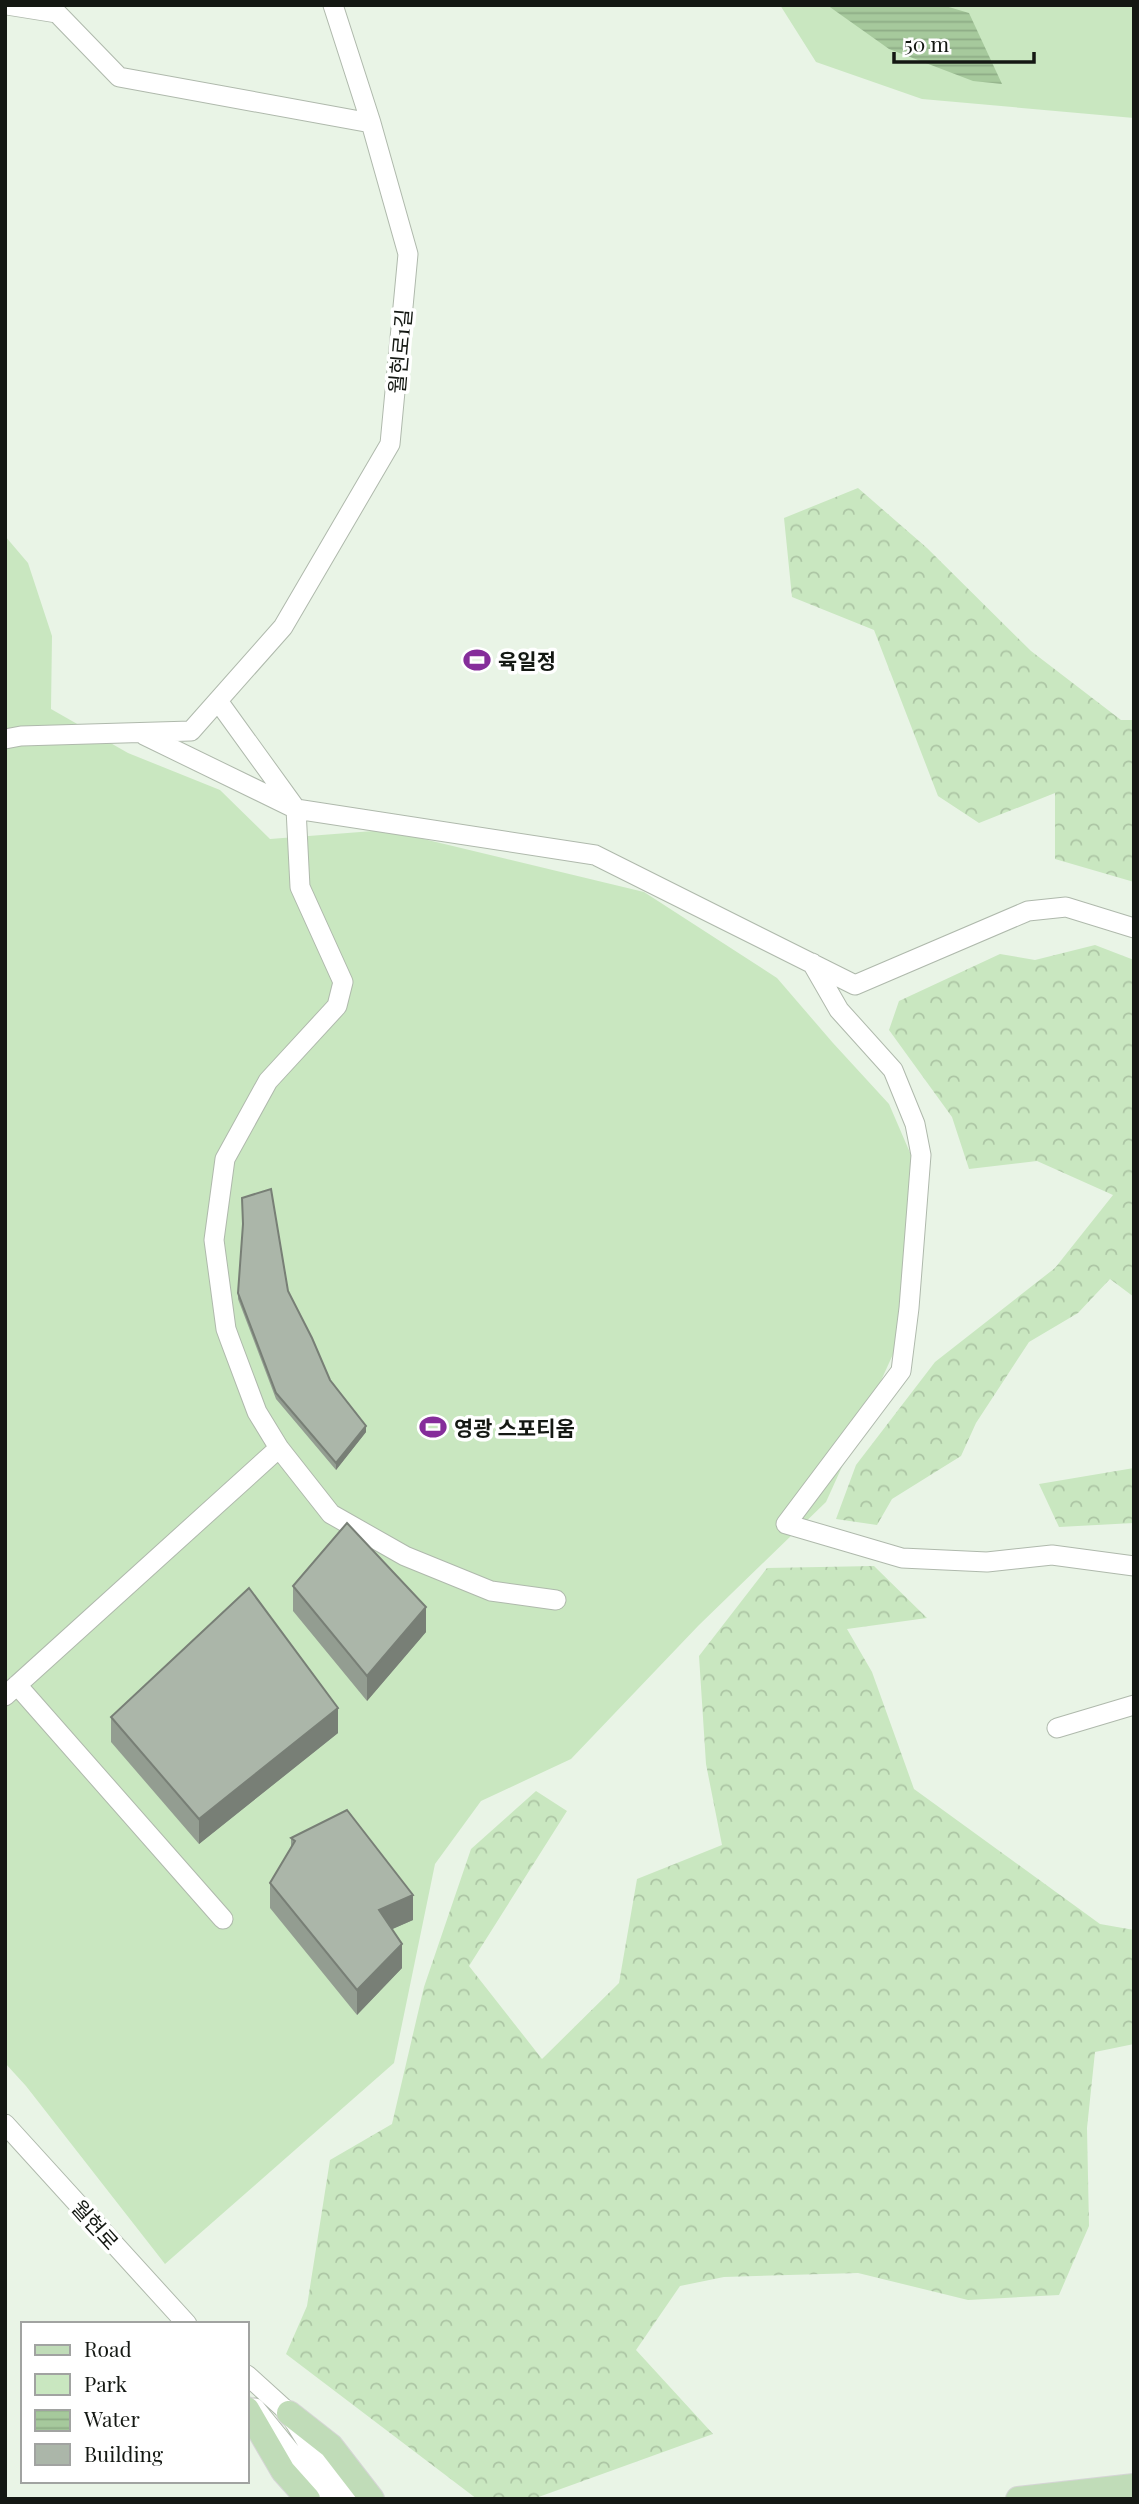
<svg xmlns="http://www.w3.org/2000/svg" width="1139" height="2504" viewBox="0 0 1139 2504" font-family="'Playfair Display','Noto Sans KR',serif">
  <defs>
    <pattern id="forest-crowns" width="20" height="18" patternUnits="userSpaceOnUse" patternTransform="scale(1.75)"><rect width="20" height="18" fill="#c9e7c0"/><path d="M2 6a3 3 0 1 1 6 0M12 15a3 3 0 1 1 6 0" fill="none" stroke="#acc5a4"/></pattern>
    <pattern id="water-rules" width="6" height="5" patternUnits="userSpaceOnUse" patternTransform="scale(1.75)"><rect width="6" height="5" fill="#a6c99c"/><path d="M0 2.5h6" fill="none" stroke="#8eac86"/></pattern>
  </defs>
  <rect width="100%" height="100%" fill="#e9f4e6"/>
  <path fill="#c9e7c0" d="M780,5h354v113l-212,-19 -106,-37z
    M5,536l23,27 24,73 -1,73 77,44 92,37 50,49 116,-9 258,62 133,86 56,65 56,61 25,58 -4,100 -16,90 -68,150 -127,123 -128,134 -90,42 -46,63 -41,199 -229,201 -139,-178 -21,-23z"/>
  <path fill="url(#forest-crowns)" d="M858,488l69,60 104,103 90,69h13v162l-79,-23v-66l-76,30 -41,-27 -64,-166 -82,-33 -8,-79z
    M1095,945l39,15v337l-24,-18 -32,34 -49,29 -53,81 -15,33 -69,43 -15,26 -41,-6 20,-54 79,-103 120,-94 58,-73 -76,-34 -68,8 -17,-52 -63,-87 10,-29 101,-47 35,6z
    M1134,1468v55l-75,4 -20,-43z
    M874,1566l53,52 -80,11 25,43 42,117 186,135 34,6v114l-39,8 -8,76 2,98 -30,69 -91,5 -110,-27 -134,4 -44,9 -44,64 77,84 -180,65h-56l-191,-145 21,-48 23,-146 62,-36 32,-137 47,-138 65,-58 31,20 -98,155 73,93 77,-76 18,-104 85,-34 -16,-81 -7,-108 68,-88z"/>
  <path fill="url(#water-rules)" d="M827,5h115l27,8 33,71 -29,-3 -84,-32z"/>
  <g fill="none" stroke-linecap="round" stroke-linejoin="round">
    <g stroke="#afb9ac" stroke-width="21">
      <path id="minor" d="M333,5l38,118
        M218,701l78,108 4,78 43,95 -6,24 -69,75 -43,78 -11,81 12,89 4,11 27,72 22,36 52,66 74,42 86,35 65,9
        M144,735l152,74 299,46 260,130 173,-74 38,-4 68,21
        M5,739l16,-3 170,-5 92,-104 107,-183 18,-190 -37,-131 -252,-46 -62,-64 -50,-8
        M812,963l27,47 54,60 22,54 6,31 -12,153 -8,63 -115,153 116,34 85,4 65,-7 82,11
        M17,1685l206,234
        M5,1696l274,-248
        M1057,1728l77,-23
        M5,2124l182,200
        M247,2375l42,38 29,47 29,39
        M255,2408l74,91"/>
    </g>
    <g stroke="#d5d5d5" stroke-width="26">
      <path id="major" d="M247,2409l36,62 25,28
        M289,2413l42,33 41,53
        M1018,2499l116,-13"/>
    </g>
    <use href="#minor" stroke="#fff" stroke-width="19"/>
    <use href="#major" stroke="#c0dcb8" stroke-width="24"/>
  </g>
  <path fill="#939d91" d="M288,1291l42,89 36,52 -30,38 -60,-71 -38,-100v-6z
    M293,1586l133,46 -59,69 -74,-90z
    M111,1717l227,16 -139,111 -88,-102z
    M291,1838l122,82 -21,9 10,39 -45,47 -87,-107v-25l21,-35z"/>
  <path fill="#787f76" d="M366,1426v6l-30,38v-7z
    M426,1607v25l-59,69v-25z
    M338,1708v25l-139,111v-25z
    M413,1895v25l-34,15v-25z
    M402,1944v24l-45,47v-25z"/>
  <path fill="#abb6a9" stroke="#787f76" stroke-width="2" d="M271,1189l17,102 24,47 18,42 36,46 -30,37 -60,-70 -38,-100 5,-69 -1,-26z
    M347,1523l79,84 -59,69 -74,-90z
    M249,1588l89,120 -139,111 -88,-102z
    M347,1810l66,85 -34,15 23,34 -45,46 -87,-107 25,-42 -4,-3z"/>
  <defs>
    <g id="stadium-bare" transform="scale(2.1)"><path d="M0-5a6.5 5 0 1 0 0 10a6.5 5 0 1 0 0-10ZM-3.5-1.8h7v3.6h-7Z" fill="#852d9a" stroke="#fff" stroke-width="2.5" paint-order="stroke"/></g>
  </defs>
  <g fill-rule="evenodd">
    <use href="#stadium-bare" x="477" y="660"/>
    <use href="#stadium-bare" x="433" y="1427"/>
  </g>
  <g text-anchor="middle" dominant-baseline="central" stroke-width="7" stroke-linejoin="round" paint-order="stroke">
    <g font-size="21" fill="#141813" stroke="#fff">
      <text transform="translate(399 351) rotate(-85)">월현로1길</text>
      <text transform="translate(96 2224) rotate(48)">월현로</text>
    </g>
    <g font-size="21" font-weight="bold" fill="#141813" stroke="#fff" text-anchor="start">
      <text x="498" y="660">육일정</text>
      <text x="454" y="1427">영광 스포티움</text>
    </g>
  </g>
  <rect width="1139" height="2504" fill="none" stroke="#141813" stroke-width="14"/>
  <rect x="21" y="2322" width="228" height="161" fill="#ffffff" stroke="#a1a3a1" stroke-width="2"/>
  <rect x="35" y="2345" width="35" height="10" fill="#c0dcb8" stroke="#a1a3a1" stroke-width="2"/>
  <text x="84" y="2357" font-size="21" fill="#141813">Road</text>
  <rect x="35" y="2374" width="35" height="21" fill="#c9e7c0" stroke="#a1a3a1" stroke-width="2"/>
  <text x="84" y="2392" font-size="21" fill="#141813">Park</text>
  <rect x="35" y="2410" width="35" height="21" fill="url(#water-rules)" stroke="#a1a3a1" stroke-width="2"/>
  <text x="84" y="2427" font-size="21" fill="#141813">Water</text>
  <rect x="35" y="2444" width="35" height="21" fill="#abb6a9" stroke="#a1a3a1" stroke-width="2"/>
  <text x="84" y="2462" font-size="21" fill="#141813">Building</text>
  <path d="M894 52v10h140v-10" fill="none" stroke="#141813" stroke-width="3.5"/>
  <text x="904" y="52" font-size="21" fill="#141813" stroke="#ffffff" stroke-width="5" paint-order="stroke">50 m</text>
</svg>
